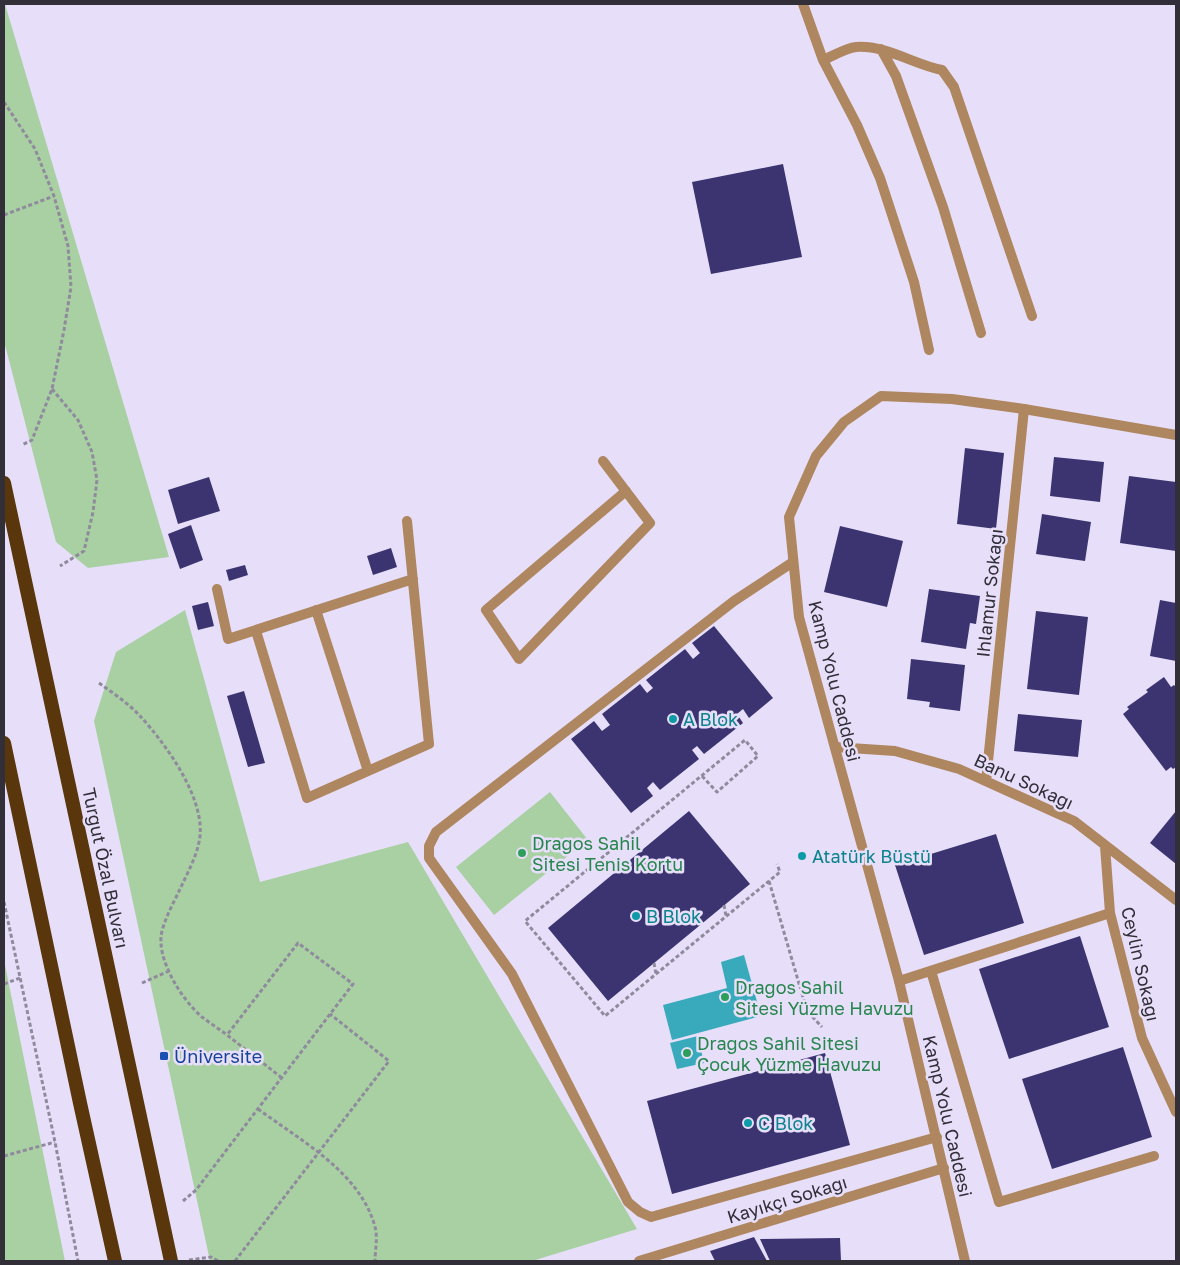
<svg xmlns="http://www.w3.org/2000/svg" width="1180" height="1265" viewBox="0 0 1180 1265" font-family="'Golos Text',sans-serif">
  <rect width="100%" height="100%" fill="#e7dff9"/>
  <path fill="#a8d0a3" d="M4,4h1l164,553 -81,11 -32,-26 -52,-201z
    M185,610l75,272 148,-40 229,387 -105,32h-322l-116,-540 22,-69z
    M550,792l38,48 -94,75 -38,-48z
    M4,960l61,301h-61z"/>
  <path fill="#38aabc" d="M744,955l17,61 -89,24 -9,-35 64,-17 -6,-26z
    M698,1036l6,27 -27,6 -7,-26z"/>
  <path fill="#3b3471" d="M783,164l19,93 -91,17 -19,-92z
    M965,448l39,5 -8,76 -39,-5z
    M1054,457l50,5 -4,40 -50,-6z
    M1129,476l47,6v69l-56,-8z
    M209,477l11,34 -42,13 -10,-34z
    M1042,514l49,8 -6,39 -49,-7z
    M191,525l12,35 -23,9 -12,-35z
    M840,526l63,15 -16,66 -63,-15z
    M391,548l6,19 -24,8 -6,-19z
    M245,565l3,10 -19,6 -3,-11z
    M929,589l51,7 -4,28 -6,-1 -4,26 -45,-7z
    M1160,600l16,3v58l-26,-5z
    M208,602l6,24 -16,4 -6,-24z
    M1036,611l52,6 -9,78 -52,-6z
    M714,626l59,72 -24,20 -6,-9 -6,5 6,9 -39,31 -7,-8 -5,4 7,9 -39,31 -7,-8 -6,6 6,8 -22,17 -60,-74 23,-18 8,10 8,-6 -8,-11 38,-30 7,9 6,-5 -7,-8 39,-31 8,10 7,-6 -8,-10z
    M911,659l54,6 -5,46 -31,-4 1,-5 -23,-3z
    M1164,677l7,10 3,-2 2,2v80l-3,2 -2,-2 -5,4 -43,-57 6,-5 -2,-2 21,-15 -2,-2z
    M244,691l21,72 -17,4 -21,-71z
    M1018,714l64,6 -4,37 -64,-6z
    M689,811l61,73 -142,117 -60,-73z
    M1176,811v53l-26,-21z
    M996,834l28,89 -100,32 -29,-90z
    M1080,936l29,91 -100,32 -30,-90z
    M1123,1047l29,90 -100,32 -30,-90z
    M825,1053l25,92 -178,49 -25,-93z
    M754,1237l13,24h-52l-5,-10z
    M840,1238l1,23h-71l-10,-22z"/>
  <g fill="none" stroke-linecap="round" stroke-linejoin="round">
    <path stroke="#908a9d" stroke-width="3" stroke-dasharray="4 2.5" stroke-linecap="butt" d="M4,102l31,47 19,47 14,50 3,41 -7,43 -12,59 -20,51 -10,5
      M4,215l50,-19
      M52,389l26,31 14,32 5,28 -4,32 -9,39 -24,15
      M99,683c14,10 30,21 41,33 26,28 64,81 60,120 -2,18 -12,36 -20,53 -6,13 -14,27 -18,42 -7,27 20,69 40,86 8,6 17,12 25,18
      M702,776l15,16 41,-36 -13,-16 -220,181 80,95 175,-144 -3,-8
      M769,881l38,130 15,16
      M4,902l51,240 23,119
      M724,905l2,11
      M654,963l2,11
      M142,983l27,-12
      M4,984l16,-6
      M258,1109c42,31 103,64 117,118 3,10 0,24 0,34
      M4,1156l51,-14
      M183,1201l13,-11 157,-206 -55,-41 -71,92 55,43
      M189,1260l22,-3 7,4
      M235,1261l154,-200 -59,-47"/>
    <path stroke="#ae865f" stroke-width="10" d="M803,4l20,56 34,65 23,53 34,104 15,68
      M881,49l15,27 47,131 38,126
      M823,60c10,-4 23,-12 33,-13 30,-2 57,17 86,23l12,17 78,229
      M603,461l47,62 -131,136 -33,-49 140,-119
      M793,562l-59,39 -298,231 -7,14v12l83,116 116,228 12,10 11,5 286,-80
      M217,589l11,50 185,-60
      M316,610l52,161
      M256,631l51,167 122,-54 -22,-223
      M931,971l68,231 155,-46
      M899,981l211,-68"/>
    <path stroke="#ae865f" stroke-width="10" d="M835,747l60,4 64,18 115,52 102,79
      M986,781l38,-372
      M1105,846l5,67 32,125 34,74"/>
    <path stroke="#ae865f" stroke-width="10" d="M639,1261l305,-93
      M965,1261l-66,-280 -100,-364 -10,-100 27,-61 28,-34 37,-26 71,3 72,10 152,26"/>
    <path stroke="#59360c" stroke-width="14" d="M4,483l167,778
      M4,743l76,360 35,158"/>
  </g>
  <g fill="#0f9aa8" stroke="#e7dff9" stroke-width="2">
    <circle cx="673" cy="719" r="5"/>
    <circle cx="802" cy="856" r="5"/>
    <circle cx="636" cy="916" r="5"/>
    <circle cx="748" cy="1123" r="5"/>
  </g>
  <g fill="#2e9e5b" stroke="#e7dff9" stroke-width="2">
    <circle cx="522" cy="853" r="5"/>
    <circle cx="725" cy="997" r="5"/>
    <circle cx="687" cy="1053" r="5"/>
  </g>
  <rect fill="#1a4fb4" stroke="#e7dff9" stroke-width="2" x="159" y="1051" width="10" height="10" rx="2.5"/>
  <g text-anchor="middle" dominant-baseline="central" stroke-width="5" stroke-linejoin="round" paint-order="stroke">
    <g font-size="18" fill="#322f39" stroke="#e7dff9">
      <text transform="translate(989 593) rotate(-84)">Ihlamur Sokağı</text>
      <text transform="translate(835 681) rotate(76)">Kamp Yolu Caddesi</text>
      <text transform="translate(1024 781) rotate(25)">Banu Sokağı</text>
      <text transform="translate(106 868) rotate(78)">Turgut Özal Bulvarı</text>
      <text transform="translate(1141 964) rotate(77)">Ceylin Sokağı</text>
      <text transform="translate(948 1116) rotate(77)">Kamp Yolu Caddesi</text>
      <text transform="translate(787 1199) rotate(-17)">Kayıkçı Sokağı</text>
    </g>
    <g font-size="18" fill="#0d838f" stroke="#e7dff9" text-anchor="start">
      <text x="683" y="719">A Blok</text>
      <text x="812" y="856">Atatürk Büstü</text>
      <text x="646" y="916">B Blok</text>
      <text x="758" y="1123">C Blok</text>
    </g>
    <g font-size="18" fill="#27864d" stroke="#e7dff9" text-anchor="start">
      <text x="532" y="843">Dragos Sahil<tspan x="532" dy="21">Sitesi Tenis Kortu</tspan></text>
      <text x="735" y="987">Dragos Sahil<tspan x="735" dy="21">Sitesi Yüzme Havuzu</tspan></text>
      <text x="697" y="1043">Dragos Sahil Sitesi<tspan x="697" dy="21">Çocuk Yüzme Havuzu</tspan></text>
    </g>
    <g font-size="18" fill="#164399" stroke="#e7dff9" text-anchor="start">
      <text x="174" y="1056">Üniversite</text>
    </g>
  </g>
  <rect width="1180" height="1265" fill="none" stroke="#322f39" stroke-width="10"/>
</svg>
